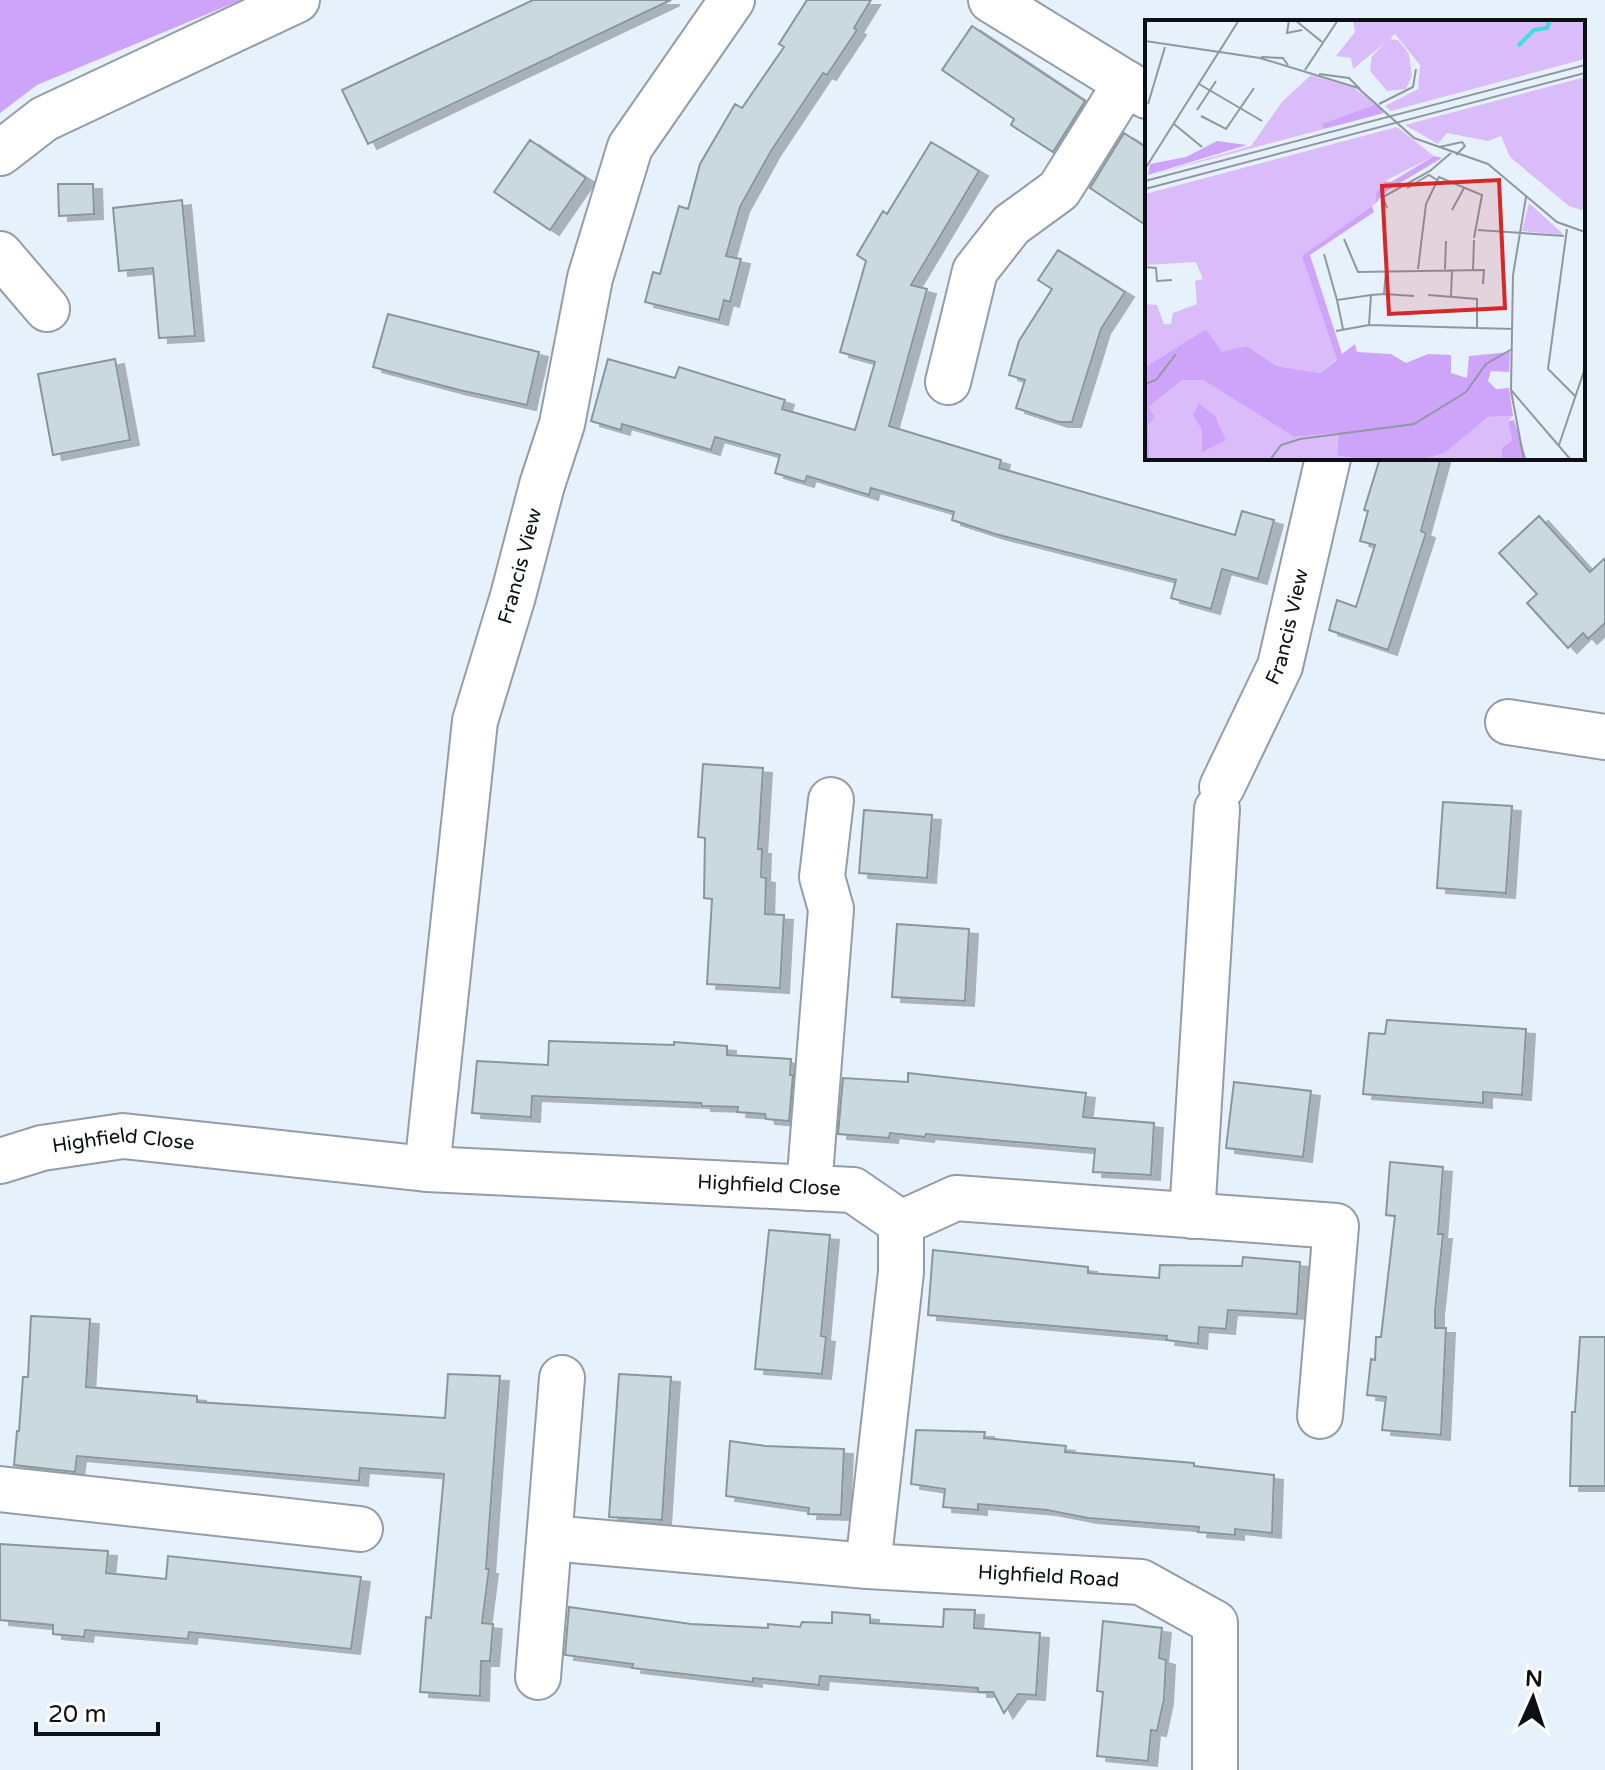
<svg xmlns="http://www.w3.org/2000/svg" width="1605" height="1770" viewBox="0 0 1605 1770" font-family="'Varela Round',sans-serif">
  <defs>
    <filter id="shadow"><feDropShadow dx="9" dy="5" stdDeviation="0" flood-color="#0004"/></filter>
  </defs>
  <rect width="100%" height="100%" fill="#e6f1fc"/>
  <path fill="#cea4fa" d="M0,0h241l-204,85 -37,28z"/>
  <path fill="#c9d9de" stroke="#88979c" stroke-width="2" filter="url(#shadow)" d="M533,0h138l-303,144 -26,-54z
    M807,0h64l-17,28 3,2 -30,45 -4,-2 -52,78 -31,56 -14,49 15,3 -11,43 -6,-2 -5,20 -74,-18 8,-30 7,2 19,-68 9,3 12,-45 35,-60 7,4 42,-61 -5,-3z
    M972,26l113,75 -32,51 -42,-27 3,-6 -72,-49z
    M1124,133l23,15v78l-57,-38z
    M530,140l56,38 -36,52 -56,-38z
    M931,142l48,29 -68,114 16,4 -38,137 112,34 -2,8 236,67 7,-24 32,9 -16,59 -36,-10 -11,40 -40,-11 5,-18 -181,-46 -43,-14 2,-8 -83,-24 -2,7 -62,-19 -2,6 -30,-9 5,-18 -65,-18 -4,13 -89,-26 -1,6 -30,-9 17,-62 67,19 4,-11 106,33 -3,9 73,21 20,-68 -35,-10 26,-91 -9,-6 26,-44 4,3z
    M58,184h35l1,30 -35,2z
    M182,200l13,136 -36,2 -6,-70 -34,3 -6,-63z
    M1058,250l67,42 -24,37 -29,93h-13l-43,-14 9,-28 -16,-5 10,-34 33,-52 -14,-9z
    M388,314l151,38 -12,53 -68,-15 -86,-23z
    M115,359l15,81 -77,15 -15,-81z
    M1380,458h61l-20,73 5,2 -38,117 -59,-20 8,-30 19,7 19,-62 -15,-4 8,-30 -4,-1z
    M1539,516l51,56 15,-14v65l-17,16 -5,-6 -15,15 -41,-45 10,-9 -38,-41z
    M703,764l60,4 -5,81h4l-1,28 5,1 -1,36 19,1 -4,73 -73,-4 5,-85 -8,-1 1,-60 -7,-1z
    M1443,802l69,4 -6,87 -69,-5z
    M864,810l68,5 -5,63 -68,-5z
    M897,924l72,5 -4,72 -73,-4z
    M1387,1020l139,9 -4,66 -39,-3v11l-120,-9 6,-61 16,1z
    M549,1041l125,4v-3l53,4v9l64,4 -1,16h3l-4,46 -23,-2 -1,-5 -28,-2 1,-5 -36,-1 -1,-3 -169,-7 -1,21 -59,-4 5,-52 71,4z
    M908,1073l178,20 -3,24 71,6 -3,52 -58,-3 2,-23 -169,-15 -1,3 -35,-4 -1,5 -51,-4 5,-56 65,4z
    M1234,1082l77,9 -8,66 -77,-9z
    M1390,1162l53,5 -5,67h5l-8,77v17h11l-5,107 -59,-5 4,-33 -19,-2 4,-36 4,1 1,-23h5l14,-121 -9,-1z
    M769,1230l61,5 -9,101 5,1 -4,37 -67,-5z
    M933,1250l155,17v6l71,5 1,-13 82,1 1,-9 57,5 -3,52 -69,-4 -2,19 -27,-2 -1,17 -32,-4 1,-4 -239,-21z
    M31,1316l59,3 -4,68 111,9v6l248,16 3,-44 52,2 -14,193h3l-7,54 11,1 -3,37h-9l-1,35 -60,-4 6,-75 5,1 13,-144 -84,-6 -1,13 -282,-25 -2,16 -61,-7 3,-34h2l4,-54h5z
    M1580,1337h25v149h-35l2,-74h3z
    M619,1374l52,3 -9,143 -53,-3z
    M916,1430l69,2 -1,6 82,8 -1,6 129,11v3l80,9 -2,58 -37,-4v6l-37,-3 1,-5 -111,-9 -41,-8 -69,-6v6l-35,-3 2,-18 -34,-5z
    M730,1441l35,5 79,3 -3,66 -33,-1 1,-6 -83,-12z
    M0,1544l108,7 -2,22 60,6 2,-23 193,21 -10,72 -162,-17 -1,7 -103,-9 -1,7 -31,-3v-9l-53,-5z
    M569,1607l122,17 77,4v-4l32,3 2,-5 30,1v-11l38,3v8l73,4 1,-18 31,1 -1,18 66,5 -4,62 -18,-1 -14,19 -11,-21h-15v-4l-158,-12 -1,9 -66,-7v4l-121,-14 1,-4 -68,-9z
    M1103,1621l59,7 -3,30 7,2 -2,39 -7,32 -6,-1 -3,31 -51,-5 6,-64 -6,-1z"/>
  <g fill="none" stroke-linecap="round" stroke-linejoin="round">
    <g stroke="#939da7" stroke-width="48">
      <g id="street">
        <path d="M991,0l156,96"/>
        <path d="M0,153l44,-34 253,-119"/>
        <path d="M0,254l47,55"/>
        <path d="M948,382l27,-111 36,-46 48,-35 67,-107"/>
        <path d="M1508,722l97,15"/>
        <path id="s1" d="M1222,787l58,-121 48,-208"/>
        <path id="s2" d="M0,1161l42,-13 81,-12 304,33 426,21 48,33"/>
        <path id="s3" d="M427,1169l48,-448 38,-125 29,-111 20,-61 28,-146 40,-131 102,-147"/>
        <path d="M809,1188l22,-279 -9,-32 9,-77"/>
        <path d="M1192,1216l25,-407"/>
        <path d="M901,1223l55,-25 380,28 -16,190"/>
        <path d="M0,1489l360,40"/>
        <path id="s4" d="M550,1538l318,28 273,16 74,41v147"/>
        <path d="M868,1566l33,-294v-49"/>
        <path d="M538,1677l24,-299"/>
      </g>
    </g>
    <use href="#street" stroke="#fff" stroke-width="44"/>
  </g>
  <g text-anchor="middle" dominant-baseline="central" stroke-width="7" stroke-linejoin="round" paint-order="stroke">
    <g font-size="20" fill="#0c0f13" stroke="#fff">
      <text stroke="none"><textPath href="#s3" startOffset="612">Francis View</textPath></text>
      <text stroke="none"><textPath href="#s1" startOffset="174">Francis View</textPath></text>
      <text stroke="none"><textPath href="#s2" startOffset="126">Highfield Close</textPath></text>
      <text stroke="none"><textPath href="#s2" startOffset="774">Highfield Close</textPath></text>
      <text stroke="none"><textPath href="#s4" startOffset="500">Highfield Road</textPath></text>
    </g>
  </g>
  <g transform="translate(1145 20)">
    <rect width="440" height="440" fill="#e6f1fc"/>
    <path d="M208,0h232v39l-194,52 -6,-5 33,-17 2,-24 -25,-31 -5,5 8,1 11,14 3,22 -6,13 -19,2 -17,-20 2,-15 14,-14 -33,27 -2,-11 -15,-2 19,-24zM166,55l43,13 22,16 -53,20 1,5 -173,46 100,-29 31,-44zM440,57v134l-16,-5 -59,-49 -9,-21 -13,5 -41,-8 -9,11 -33,-19zM252,107l37,29 -49,25 -9,12 -1,11 -72,52 34,103 -17,14 -43,-7 -30,-20 -25,7 -16,-24 -61,38v-63l12,1 7,19h7l2,-11 24,-9 -2,-23 8,-2 -7,-17 -51,3v-71zM384,183l33,30v2l-40,-4zM37,360h21l91,57 45,-4 -2,23 38,4h-225l-2,-34 7,-9 -6,-10zM368,396l-5,5 4,19 -10,8 -1,12h-80l24,-7 43,-36z" fill="#dabcfa"/>
    <path d="M231,84l8,9 -60,16 -2,-5zM72,121l30,4 -99,30 2,-11 36,-7zM289,136l8,2 -57,34 -10,12 1,-11 9,-12 6,1zM227,186l2,6 -64,43 32,99 13,-10 2,8 34,2 15,9 22,-9 23,1v18l16,5 2,-22 41,-4 -1,20 -18,-1 -3,10 8,8 13,-1 4,28 -25,1 -43,36 -24,7h-46l-38,-4 2,-23 -45,4 -91,-57h-21l-33,27 6,10 -7,9 2,34h-5v-93l61,-38 16,23 25,-6 30,20 43,7 17,-13 -35,-104zM54,383l16,13 11,24 -24,12v-22l-9,-15zM369,400l13,40h-26l1,-12 10,-8 -4,-19z" fill="#cea4fa"/>
    <path fill="none" stroke="#42ddd7" stroke-width="4" d="M373,26l16,-16 13,-2 3,-8"/>
    <path fill="none" stroke="#8f979f" stroke-width="2" d="M144,0l-2,13 15,-3M150,0l27,22M0,21l115,17 98,30 56,50 74,26 69,58 28,10M116,37l22,1 5,7M160,50l33,-50M174,54l30,4 11,11M54,64l63,37M3,84l17,-57M234,84l34,-17 3,-18M52,90l19,-29M56,96l25,13 28,-41M29,104l28,23M294,127l23,-5 3,4 -9,9M0,149l94,-149M0,161l440,-116M262,168l22,-13 8,5M0,169l440,-116M381,177l-13,78 -2,115 60,70M242,188l-4,-11 47,-26 21,-18M307,190l12,-22M422,209l-19,140 28,28M333,210l86,6M199,219l14,33 126,-2 -1,14M179,234l13,46M0,247l11,1 1,13 15,-1M273,249l8,-65 13,-27 43,18 -8,43M300,249l1,-28M328,250l1,-30M239,274l30,2M283,275l49,4v29M306,276l1,-25M224,305l2,-30 13,-1 2,-23M198,309l-6,-29 34,-5M191,311l33,-6 144,4M0,364l11,-4 20,-26M366,371l13,69M414,425l26,-77M125,440l11,-15 19,-6 114,-15 52,-32 20,-28 26,-15"/>
    <path fill="#d62828" fill-opacity="0.15" stroke="#d62828" stroke-width="4" d="M354,160l6,128 -116,6 -7,-128z"/>
    <rect width="440" height="440" fill="none" stroke="#0c0f13" stroke-width="4"/>
  </g>
  <g transform="translate(1533 1698) rotate(3)" stroke="#ffffff" stroke-width="6" paint-order="stroke">
  <path d="M0-6L14 30L0 20L-14 30Z" fill="#0c0f13"/>
  <text y="-12" font-size="22" font-weight="bold" text-anchor="middle" fill="#0c0f13">N</text>
  </g>
  <path d="M36 1722v12h122v-12" fill="none" stroke="#0c0f13" stroke-width="4"/>
  <text x="48" y="1722" font-size="24" fill="#0c0f13" stroke="#ffffff" stroke-width="6" paint-order="stroke">20 m</text>
</svg>
